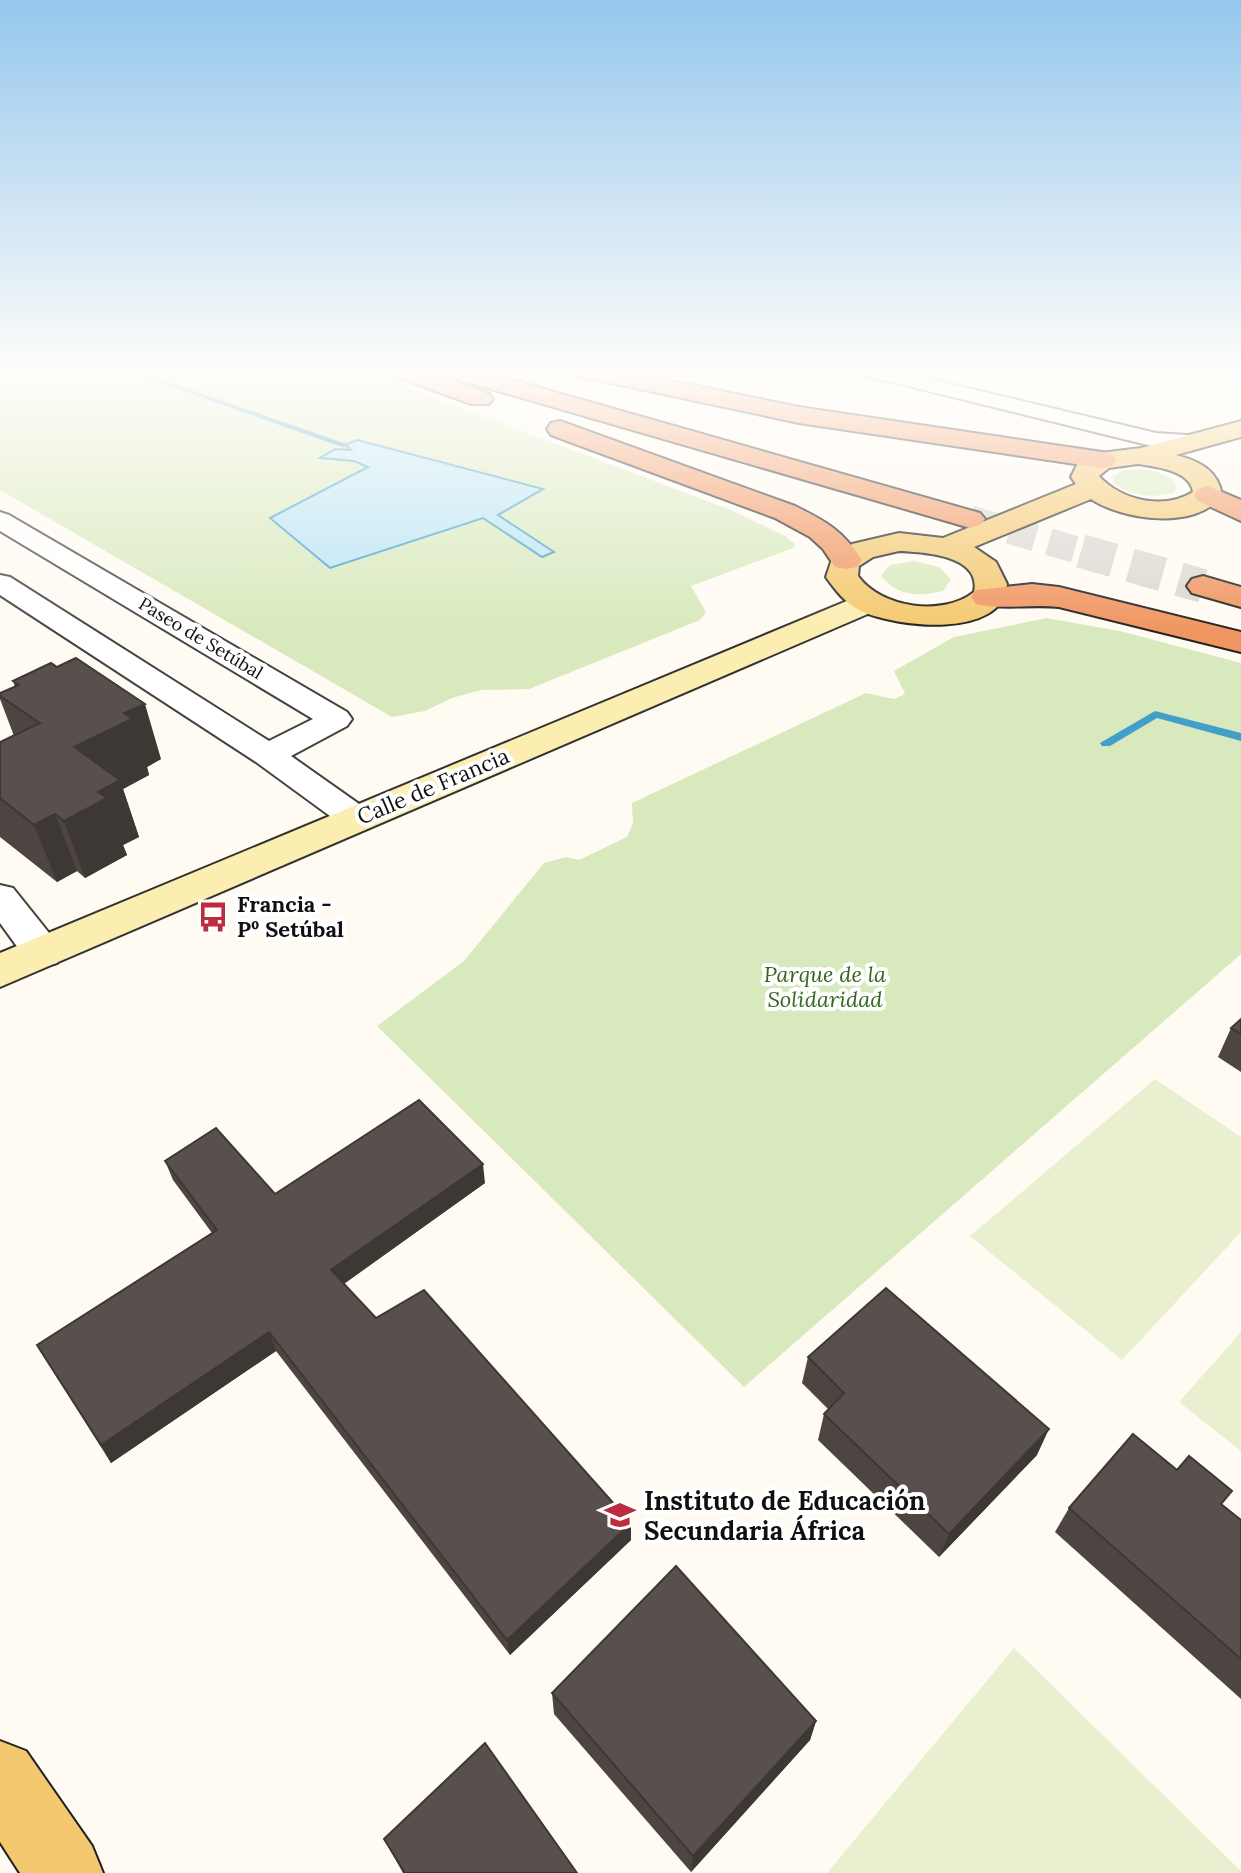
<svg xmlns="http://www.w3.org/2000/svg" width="1241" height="1873" viewBox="0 0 1241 1873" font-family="Lora,serif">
  <rect width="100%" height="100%" fill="#fffbf3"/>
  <path fill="#d8e9bd" d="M0,371h363l368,139 54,26 10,8 -2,4 -102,38 15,26 -6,8 -171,69 -48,1 -29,8 -27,13 -33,6 -392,-227z
    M1136,469l18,2 15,6 8,8 -3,7c-21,7 -40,4 -60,-8l-1,-7 8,-6z
    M914,561l25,6 12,12 -8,12c-24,6 -46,5 -62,-15l9,-11z
    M1047,618l77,14 117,31v291l-497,433 -367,-361 87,-65 80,-98 22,-6 13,3 48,-23 6,-14 -1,-20 234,-110 28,6 11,-5 -11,-23 60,-34z"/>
  <path fill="#e8f0cf" d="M1155,1079l86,58v95l-119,128 -152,-124z
    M1241,1332v119l-62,-49z
    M1014,1648l227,223v2h-414z"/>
  <path fill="#b9e4f5" stroke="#429fca" stroke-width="2" d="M357,440l186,49 -45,26 56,37 -12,5 -59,-39 -153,50 -60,-50 98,-51 -14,-6 -34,-3 15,-9 16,1 -6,-5z"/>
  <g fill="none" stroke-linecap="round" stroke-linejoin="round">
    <path fill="#429fca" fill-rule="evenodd" d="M127,371h11l211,74 -7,2z
      M1155,711l86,22v8l-84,-23 -47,28h-8l-2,-3z"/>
    <path stroke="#dbd8d1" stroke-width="27" stroke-dasharray="27 14" stroke-linecap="butt" d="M970,519l118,34"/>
    <path stroke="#dbd8d1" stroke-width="34" stroke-dasharray="34 17" stroke-linecap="butt" d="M1081,551l122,35"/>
    <g stroke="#434343" stroke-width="4">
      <path id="minor" d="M859,371h37l260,62 47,3 4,5 -4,5 -47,1 -293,-72z
        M0,512l9,3 338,197 5,7 -5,7 -56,30 78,55 5,8 -5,8 -12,3 -12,-3 -89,-65 -256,-167v-20l10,2 259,164 44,-22 -313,-188z
        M0,885l13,3 44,55 5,10 -5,10 -14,4 -14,-4 -29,-40z"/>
    </g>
    <g stroke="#323232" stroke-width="4">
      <path id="secondary" d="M866,593l11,3 5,7 -5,7 -877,377v-34z"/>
    </g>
    <g stroke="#212121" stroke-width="4">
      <path id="primary" d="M1241,421v16l-65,18c23,6 42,15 46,40 -25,36 -100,25 -131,4l-117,48 22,15 11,22c-4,56 -112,43 -146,27 -16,-8 -25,-20 -35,-34l7,-21 19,-12 47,-11 44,5 133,-54 -5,-7 8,-16 13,-7 49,-6zM1138,464c18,3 52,6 55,28 -29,18 -71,9 -94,-16l10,-8zM899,551c24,1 83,4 75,41 -31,25 -93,16 -116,-16l1,-10 14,-9z
        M0,1741l26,10 66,95 11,27h-83l-20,-31z"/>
    </g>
    <g stroke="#212121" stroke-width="4">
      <path id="motorway" d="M392,371h35l62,23 4,5 -4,5h-18l-76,-28z
        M443,371h38l499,142 5,6 -5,6 -10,3 -10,-3 -514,-149z
        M576,371h47l176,36 303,45 10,2 4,6 -4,6 -10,2 -303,-45 -211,-45 -9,-2z
        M560,421l235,85c32,16 47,24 67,54l-5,7 -11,2 -11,-2 -12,-18 -13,-12 -35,-19 -224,-83 -4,-6 4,-6z
        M1208,486l33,14v21l-43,-20 -4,-6 4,-6z
        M1203,576l38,11v20l-49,-14 -5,-7 5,-7z
        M1032,584l27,3 182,45v20l-182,-45c-27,-3 -57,3 -83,-3l-5,-7 5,-7z"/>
    </g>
    <use href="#minor" fill="#fff" fill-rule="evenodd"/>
    <use href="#secondary" fill="#fcedb1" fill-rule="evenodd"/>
    <use href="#primary" fill="#f4c86e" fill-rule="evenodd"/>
    <use href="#motorway" fill="#f09560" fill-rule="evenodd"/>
  </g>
  <path fill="#4c4541" d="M13,681l148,78 -14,8 2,8 -26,14 16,48 -16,8 4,10 -42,23 -8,-7 -20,11 -57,-45v-95l14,-6 -14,-37v-6l15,-6z
    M1241,1019v53l-23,-15 13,-29z
    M165,1161l110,33 210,-11 -141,101 32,34 255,205v17l-121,115 -234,-304 -165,112 -74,-118 175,-112 -39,-53z
    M808,1357l229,98 -98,102 -121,-117 6,-26 4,-5 -26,-26z
    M1177,1470l64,50v179l-186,-167 14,-24z
    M552,1693l264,28 -6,19 -119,132 -137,-158z
    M384,1839l193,34h-174z"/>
  <path fill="#3e3835" d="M145,704l16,55 -14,8 2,8 -26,14 16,48 -16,8 4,10 -42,23 -21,-57 10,-74 50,-34z
    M55,814l22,57 -20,11 -23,-57z
    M483,1164l2,19 -149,106 -5,-19z
    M269,1332l7,19 -165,112 -10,-18z
    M1049,1429l-12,26 -98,102 10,-23z
    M631,1523v17l-121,115 -3,-15z
    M816,1721l-6,19 -119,132 2,-16z"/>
  <path fill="#58504c" stroke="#3e3835" stroke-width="2" d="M76,658l69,46 -21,9 8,6 -58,28 46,33 -22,12 9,6 -43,23 -9,-7 -21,11 -34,-27v-56l40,-19 -40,-27v-3l19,-8 -6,-4 38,-18 6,4z
    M1241,1019v15l-10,-6z
    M419,1100l64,64 -152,106 45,48 48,-28 207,233 -124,117 -238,-308 -168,113 -64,-100 180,-115 -52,-69 51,-33 59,66z
    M886,1288l163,141 -100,105 -125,-120 20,-21 -36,-36z
    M1133,1434l44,36 12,-14 43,35 -11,13 20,16v139l-172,-151z
    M676,1566l140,155 -123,135 -141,-163z
    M485,1743l92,130h-172l-21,-34z"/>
  <linearGradient id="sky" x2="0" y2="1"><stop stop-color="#95c7ed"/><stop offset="0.59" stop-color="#fffdfa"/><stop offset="1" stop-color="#fffdfa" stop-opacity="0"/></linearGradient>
  <rect width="1241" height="633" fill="url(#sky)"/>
  <defs>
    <g id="bus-bare" transform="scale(2.4)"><path d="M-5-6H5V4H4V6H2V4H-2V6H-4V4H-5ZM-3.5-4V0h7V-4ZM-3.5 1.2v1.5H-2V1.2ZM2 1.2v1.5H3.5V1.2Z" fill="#bd2b3e" stroke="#fff" stroke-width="2.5" paint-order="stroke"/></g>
    <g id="school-bare" transform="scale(2.4)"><path d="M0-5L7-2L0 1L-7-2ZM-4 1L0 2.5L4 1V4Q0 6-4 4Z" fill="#bd2b3e" stroke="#fff" stroke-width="2.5" paint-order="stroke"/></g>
  </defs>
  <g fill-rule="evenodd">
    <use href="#bus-bare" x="213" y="917"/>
    <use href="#school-bare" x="620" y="1515"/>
  </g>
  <g text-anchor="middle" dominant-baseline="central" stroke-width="8" stroke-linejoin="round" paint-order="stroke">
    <g font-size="18" fill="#101010" stroke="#fff">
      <text transform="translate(201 638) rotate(31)">Paseo de Setúbal</text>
    </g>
    <g font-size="22" fill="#101010" stroke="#fff">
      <text transform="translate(433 786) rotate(-23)">Calle de Francia</text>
    </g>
    <g font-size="22" font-weight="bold" fill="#101010" stroke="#fff" text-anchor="start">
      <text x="237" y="904">Francia -<tspan x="237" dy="25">Pº Setúbal</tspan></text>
    </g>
    <g font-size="22" font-style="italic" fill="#356721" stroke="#fff">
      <text x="825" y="974">Parque de la<tspan x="825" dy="25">Solidaridad</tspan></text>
    </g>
    <g font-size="26" font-weight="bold" fill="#101010" stroke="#fff" text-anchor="start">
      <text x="644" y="1500">Instituto de Educación<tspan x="644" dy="30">Secundaria África</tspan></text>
    </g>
  </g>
</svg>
